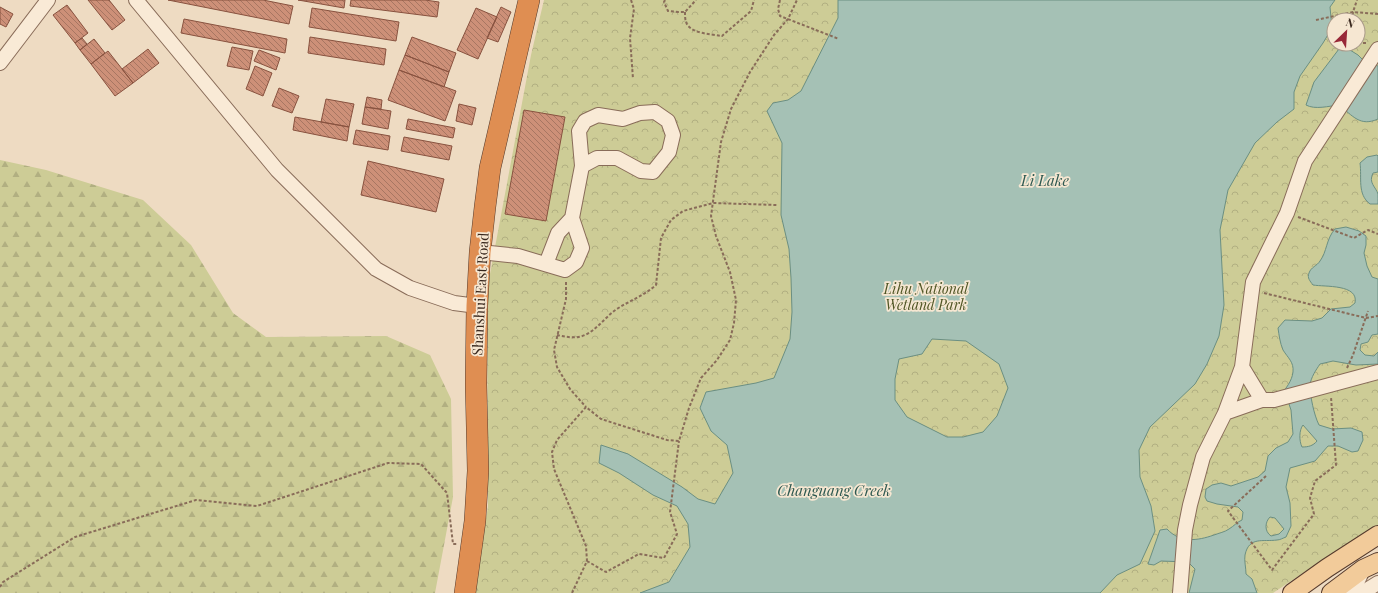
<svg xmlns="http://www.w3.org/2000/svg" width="1378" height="593" viewBox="0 0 1378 593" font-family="'Playfair Display',serif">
  <defs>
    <pattern id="forest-firs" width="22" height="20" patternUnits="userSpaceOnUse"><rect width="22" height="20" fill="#cdcc96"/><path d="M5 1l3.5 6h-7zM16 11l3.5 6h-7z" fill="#b1af81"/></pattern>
    <pattern id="park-crowns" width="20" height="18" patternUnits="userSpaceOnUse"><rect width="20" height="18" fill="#cdcc96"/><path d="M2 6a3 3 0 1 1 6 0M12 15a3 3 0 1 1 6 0" fill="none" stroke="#b1af81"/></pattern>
    <pattern id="building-back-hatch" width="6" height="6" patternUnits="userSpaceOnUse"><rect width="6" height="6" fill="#cd9078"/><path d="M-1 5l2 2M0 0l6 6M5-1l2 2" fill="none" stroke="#a77662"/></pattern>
  </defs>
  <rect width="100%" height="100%" fill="#eedbc2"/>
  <path fill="url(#forest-firs)" d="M0,160l46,10 97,30 48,45 42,68 33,24 120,-1 44,19 21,44 2,98 -18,96h-435z"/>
  <path fill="url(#park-crowns)" fill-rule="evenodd" d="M544,0h834v528l-36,19 -69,46h-800l15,-86 -1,-217 44,-235zM1334,20h24v24h-24z"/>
  <path fill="#a5c1b5" stroke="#6b8f82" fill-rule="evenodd" d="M838,0h497l-5,7 2,21 -9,15 -23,33 -6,16v17l-17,13 -22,21 -27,47 -8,40 4,75 -5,31 -12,28 -12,20 -45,43 -11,23 1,27 11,29 4,25 -15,33 -23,11 -17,18h-460l29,-11 21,-35 -2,-23 -11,-18 -24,-11 -34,-22 -20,-10 2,-18 27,9 54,33 16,12 17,5 18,-31 -6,-28 -16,-14 -11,-23 6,-16 50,-9 18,-5 16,-39 2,-27 -1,-34 -2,-29 -8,-34 1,-72 -15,-32 6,-8 15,-3 13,-9 37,-73zM932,339l34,2 33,23 9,24 -11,28 -14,16 -20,5h-16l-40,-20 -12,-17v-21l4,-20 23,-5z
    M1342,45l16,10 7,7 13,4v53c-18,8 -25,-3 -39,-14 -10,1 -24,5 -33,0l8,-23z
    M1377,155l1,1v16l-5,1c-5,10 3,14 5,21 0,2 0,7 0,10h-8c-13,-10 -8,-26 -10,-41l7,-6z
    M1346,227l13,4 7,5v9l-2,8 3,13 5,11 6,2v55l-6,1 -4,7 -7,2 -1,6 5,5 9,1 4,-4v12l-22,1 -23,-4 -13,3c-4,6 -9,13 -10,21 0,11 4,30 9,40l13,4 19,-1 11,4 1,8 -5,11 -6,1 -14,-6h-10l-13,15 -25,7 -4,19 4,16 1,23 -5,11c-3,1 -6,3 -9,3 -14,2 -28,-4 -32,15 -1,5 1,13 1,19l6,5 5,14h-68l6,-24 -7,-7 -27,-1 -7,4 -6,-1 12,-34 7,-1c13,14 30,12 47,6 5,-2 11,-3 15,-6 5,-3 8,-7 13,-9l1,-8 -5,-5 -21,-3 -10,-3 -2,-4 1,-8 6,-4 9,-2 10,3 27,-9 7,-6 3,-15 8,-8 12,-6 5,-8 -2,-24 -3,-9 -7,-6c5,-7 11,-14 12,-23 1,-10 -5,-14 -10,-22 -3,-7 -4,-15 -5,-22l7,-8 27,1 10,-3 9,-9 19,-2 5,-4c4,-19 -30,-16 -42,-18 -3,-4 -6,-7 -4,-12 2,-6 8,-7 11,-12 7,-9 6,-22 15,-32zM1303,425l14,16c-4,5 -9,6 -15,6 -3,-6 -3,-17 1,-22zM1270,517l5,1 9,11 -5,5 -8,2c-7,-5 -6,-14 -1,-19z"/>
  <path fill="url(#building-back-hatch)" stroke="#88523f" d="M88,0h21l16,20 -13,10z
    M168,0h95l30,6 -4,18z
    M298,0h47l-1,8z
    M351,0h74l14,2 -2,15 -87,-11z
    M67,5l21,28 -13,10 -22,-28z
    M0,7l13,7 -7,13 -6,-3z
    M501,7l10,5 -13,30 -11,-4z
    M312,8l87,14 -3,19 -87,-14z
    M476,8l21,9 -19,42 -21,-9z
    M184,19l103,20 -2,14 -104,-20z
    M310,37l76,12 -2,16 -76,-12z
    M412,37l44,16 -7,19 -44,-17z
    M82,38l5,6 -7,6 -5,-7z
    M94,39l11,14 -14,11 -11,-14z
    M232,47l21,4 -4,19 -22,-4z
    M148,49l11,14 -26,20 -11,-14z
    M259,50l21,8 -4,12 -22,-9z
    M108,51l25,32 -18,13 -24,-32z
    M405,55l44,17 -5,15 -45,-17z
    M255,66l17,7 -9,23 -17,-7z
    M399,70l57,21 -11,30 -57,-21z
    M279,88l20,8 -7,17 -20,-7z
    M367,97l15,3 -1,9 -16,-2z
    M326,99l28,5 -5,23 -28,-5z
    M459,104l17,4 -4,17 -16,-4z
    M365,107l26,4 -3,18 -26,-5z
    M524,110l41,7 -19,104 -41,-7z
    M295,117l54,10 -2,14 -54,-11z
    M408,119l47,9 -2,10 -47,-9z
    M356,130l34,6 -2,14 -35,-6z
    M404,137l48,9 -3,14 -48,-9z
    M368,161l76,18 -8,33 -75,-17z"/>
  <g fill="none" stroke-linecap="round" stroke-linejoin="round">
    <g stroke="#896c59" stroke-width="16">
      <path id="minor" d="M136,0l141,170 99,99 34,19 44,15 23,3
        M0,63l48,-63
        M480,252l38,4 47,14 11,-8 6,-14 -10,-30 10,-52 15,-8h20l24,13 12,1 16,-20 4,-17 -5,-14 -13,-9 -15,1 -17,6 -25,-4 -13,6 -6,10 3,35
        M546,264l12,-31 14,-15
        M1242,367l20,33
        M1225,413l37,-13h12l104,-28
        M1180,593l5,-63 5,-25 13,-48 22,-44 17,-46 11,-85 34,-69 18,-52 73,-112
        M1352,593l11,-23
        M1362,593l16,-10"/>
    </g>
    <g stroke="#563b2d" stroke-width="20">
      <path id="major" d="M1292,593l35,-25 51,-33
        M1331,593l32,-24 15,-7"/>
    </g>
    <g stroke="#563b2d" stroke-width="22">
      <path id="highway" d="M465,593l10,-72 3,-50 -2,-87 1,-78 3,-54 5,-45 5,-39 39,-168"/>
    </g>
    <path stroke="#896c59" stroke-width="2" stroke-dasharray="3 2" stroke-linecap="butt" d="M631,0l3,9 -4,29 3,41
      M665,0l-1,2 4,9 10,1h7l11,-12
      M780,0l-2,9 2,7 59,23
      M685,12c0,3 0,7 1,10 4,12 25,12 36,14l29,-25 3,-11
      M1316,20l37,-8 25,2
      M1352,20l1,-8 4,-12
      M1358,43h9
      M1298,217l56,21 14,-8 10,4
      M566,282v17l-12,51 3,17 13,22 16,18
      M1264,293l102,25 12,-2
      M557,335c9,2 19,4 28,0 11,-5 19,-16 29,-24 14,-10 30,-15 42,-26l5,-47 10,-18 12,-9 30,-8 64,2
      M1347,368l6,-13 15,-44
      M1266,476l-38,35 44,59 42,-56 -4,-16 5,-17 21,-16 -5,-68
      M587,561l19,11 33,-18 25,4 13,-24 -7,-22 9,-71
      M0,587l3,-5 72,-45 121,-37 61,6 131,-43 33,1 26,29 6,51h4
      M572,593l15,-32 -1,-15 -32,-77 -2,-17 5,-12 29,-33 15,12 66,21 12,1 10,-33 12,-30 16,-18 13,-20 4,-17 2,-23 -6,-28 -14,-36 -5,-20 10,-74 10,-33 19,-37 24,-37 14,-16 9,-19"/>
    <use href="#minor" stroke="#f9ead6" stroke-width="14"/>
    <use href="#major" stroke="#f2cb9a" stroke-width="18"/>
    <use href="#highway" stroke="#df8e52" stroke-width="21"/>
  </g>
  <g text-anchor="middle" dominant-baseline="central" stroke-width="3.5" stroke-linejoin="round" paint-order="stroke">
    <g font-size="14" font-style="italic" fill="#4f5524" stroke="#f6e7d2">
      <text x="926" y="288">Lihu National<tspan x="926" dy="16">Wetland Park</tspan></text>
    </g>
    <g font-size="14" fill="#38271d" stroke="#f6e7d2">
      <text transform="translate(480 294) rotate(-87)">Shanshui East Road</text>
    </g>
    <g font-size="15" font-style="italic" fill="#2d5850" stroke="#f6e7d2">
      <text x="1045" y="180">Li Lake</text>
      <text x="834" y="490">Changuang Creek</text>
    </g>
  </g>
  <g transform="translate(1346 32) rotate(25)"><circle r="19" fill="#f6e7d2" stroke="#aa9a8a"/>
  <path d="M0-3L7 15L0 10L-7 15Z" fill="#982838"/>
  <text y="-6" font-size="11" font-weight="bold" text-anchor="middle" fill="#38271d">N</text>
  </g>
</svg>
